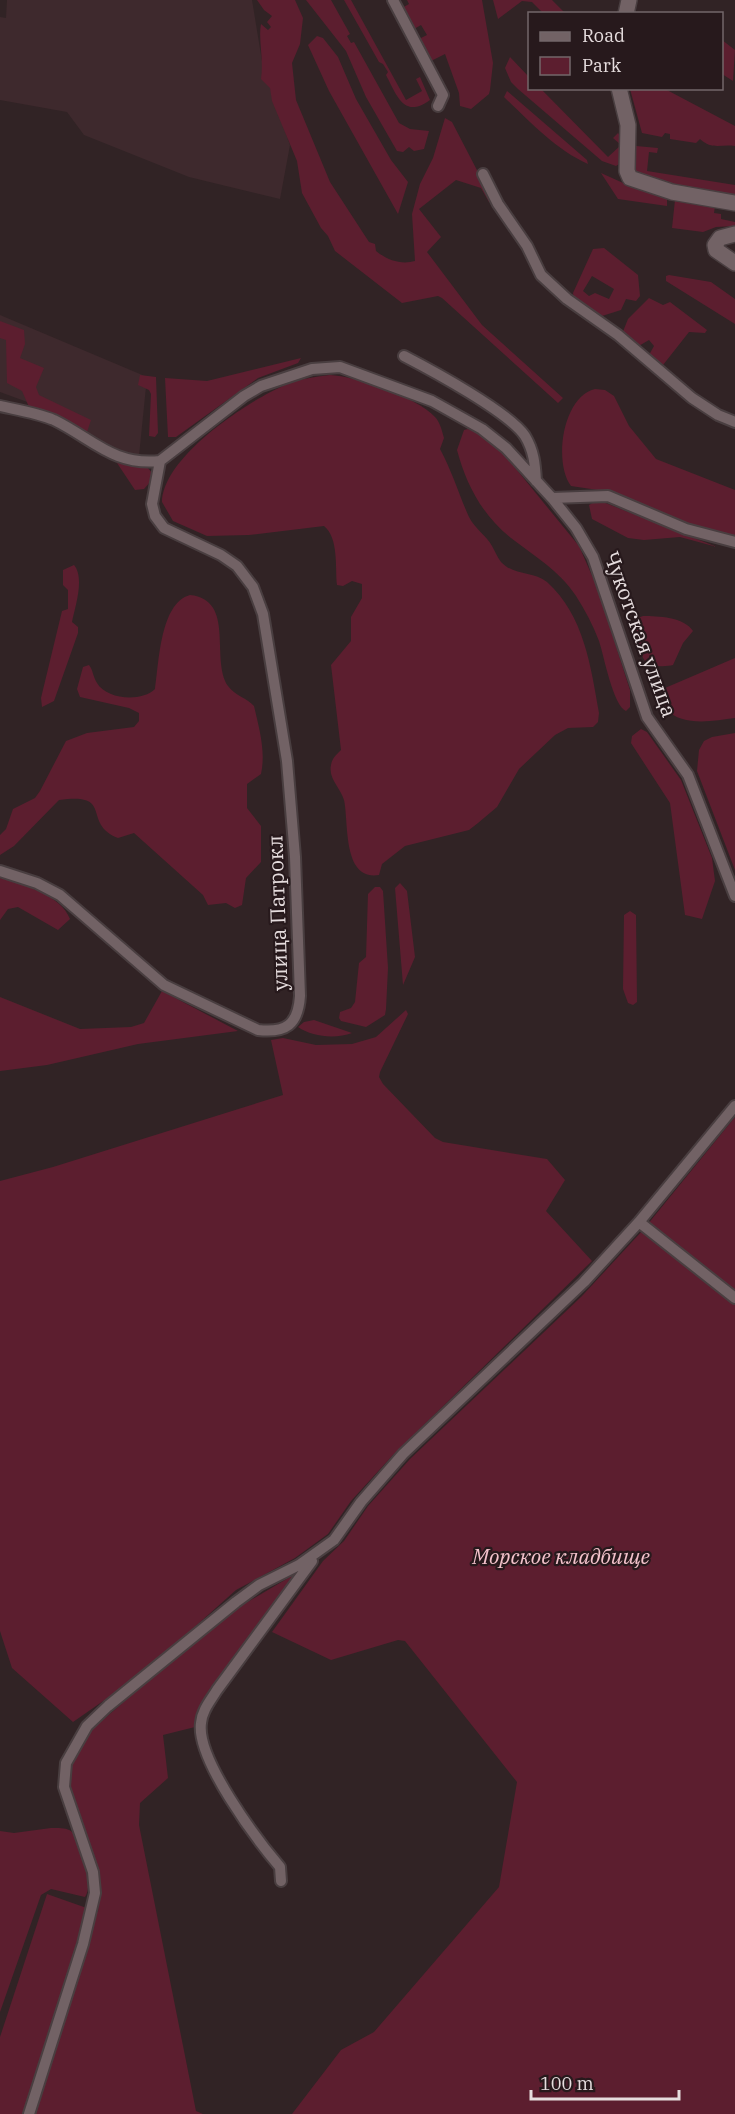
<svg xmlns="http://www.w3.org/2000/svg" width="735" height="2114" viewBox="0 0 735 2114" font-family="'IBM Plex Serif',serif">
  <rect width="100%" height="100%" fill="#312325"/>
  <path fill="#3e292d" d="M7,0h245l11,67 27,78 -10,54 -91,-22 -105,-42 -17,-23 -67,-12v-83l6,1z
    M0,315l147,62 -8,79 -15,-2 -28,-12 -55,-35 -41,-15z"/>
  <path fill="#5c1e2f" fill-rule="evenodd" d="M257,0h38l8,18 -3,26 -8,19 4,37 34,82 39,60 6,2 1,7c11,9 25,14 39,10l-3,-47 8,-30 13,-26 12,-40 7,4 41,79 -4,1 -8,-14 -25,-8 -37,29 22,28 -14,15 55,73 81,73 -5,5 -116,-105 -4,-2 -36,7 -67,-52 -7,-15 -7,-8 -19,-35 -5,-32 -25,-60 -2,-13 -9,-9c3,-20 -3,-40 0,-55l7,6 3,-3 -4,-5 5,-6 -8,-6z
    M306,0h25l19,34 -3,2 4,7 3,-1 45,81 11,6 19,2 -5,18 -10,2 -5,-4 -6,5 -6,-1 -31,-54 -20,-46z
    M344,0h7l55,100 16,-9 -6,-12 4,-2 10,23c-26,19 -33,-4 -44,-25l2,-3 -5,-8 -4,-2z
    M407,0h75l11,63 -3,27 -1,4 -18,15 -11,-3 -1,-13 -14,-39 -14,7 -12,-22 8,-4 -6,-10 -7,4 -12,-21 7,-4z
    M493,0h59l13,13h-22l-11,-11 -10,-1 -24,18z
    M317,36l6,2 15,19 18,42 35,61 17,22 -10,32 -69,-123 -21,-46z
    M722,40l13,10 -2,31 -11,-7z
    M510,57l19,20 1,11 11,1 67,68 13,-12 -8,-7 5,-5 5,6 -4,25 -3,2 -14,-5 -84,-72 -7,-7 -6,-14z
    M630,89h35l70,37v20c-15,-2 -23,4 -35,-7l-4,4 -26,-4v-5l-5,-1 -3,4 -20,-4z
    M507,91l80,69 1,4c-32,-14 -59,-43 -84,-67z
    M636,146l22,2 -1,5 -8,-1 -2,19 88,14v14l-98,-24 -3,-5z
    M601,173l31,14 35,9v10l-49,-7z
    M675,200l40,6 -1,7 7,1v5l14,3v4l-19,1 -13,5 -31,-4z
    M604,248l34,27 2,21 -4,5 -10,-2 -5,11 -19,6 -28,-17 -1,-6 20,-44zM592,276l22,13 -5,10 -14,-6 -6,3 -6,-5z
    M669,275l42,7 24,17v25l-69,-43v-5z
    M649,298l14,7 7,-3 37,28 -2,3 -16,-1 -26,33 -14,-10 5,-9 -5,-6 -12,7 -15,-13 6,-15z
    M0,321l24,9 1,14 -5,14 24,10 -8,19 3,8 52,25 -4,12 -33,-17 -25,-8 -7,-16 -15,-8 -1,-43 -6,-2z
    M301,358l-3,5 -40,15 -82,59h-8l-3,-59 42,3z
    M140,375l16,2 2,56 -3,4 -6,-1 2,-42 -2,-4 -11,-5z
    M330,375c25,1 87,22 105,42 5,5 7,14 9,21l-4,11c12,22 19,46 29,68 6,12 17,18 23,29 3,5 5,11 9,16 13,14 32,9 46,20 37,33 44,85 52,131l-1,9 -5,5 -25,1 -13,7 -36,34 -22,38 -19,16 -9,7 -64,16 -23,18 -3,11c-37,6 -30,-53 -35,-75 -3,-12 -16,-21 -13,-35 1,-7 6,-11 10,-15l-10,-85 20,-24v-24l11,-19v-14l-10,-3 -9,5 -6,-1c-2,-17 2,-47 -13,-59l-75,9 -42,1 -34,-15 -11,-19c1,-45 84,-100 123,-117 14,-6 29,-8 45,-10z
    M595,389l10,1 9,6 15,30 27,33 79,31v47l-28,-7 -57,-20 -39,-18 -40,-6c-18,-24 -8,-90 24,-97z
    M468,429l14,6 21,18 76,93 18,41 33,103v17l-4,4c-13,-5 -22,-55 -27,-70 -6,-16 -14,-31 -23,-45 -17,-26 -42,-40 -65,-58 -29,-23 -45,-54 -54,-88l7,-20z
    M117,463l30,4 6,7 -2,7 -7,8 -9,1z
    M596,501l7,1 114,45 -37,-10 -36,3 -16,-2 -36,-19 -3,-14z
    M74,565c11,13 1,42 -2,57l6,5v6l-24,68 -12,6 -1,-9 21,-87 6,-2v-19l-5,-5v-15z
    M190,595c46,5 20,64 38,91 6,9 19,12 26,20 5,22 12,45 7,68l-14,10v24l14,18v36l-15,16 -4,27 -7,3 -9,-5 -18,2 -5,-10 -69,-62 -16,5c-37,-15 -3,-46 -59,-38l-45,46 -14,9v-20l6,-6 7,-20 22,-11 5,-7 26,-50 21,-8 47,-6 5,-6v-8l-10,-5 -49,-11 -3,-8 6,-22 6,-2c4,5 4,12 8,18 10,17 45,19 58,6 4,-26 5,-86 35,-94z
    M643,616c15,0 41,1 50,15l-10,12 -10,22c-7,2 -23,2 -28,-4 -6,-9 -12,-33 -7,-43z
    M735,658v60c-22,3 -53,9 -69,-9l-3,-13 2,-8z
    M641,729l6,3 34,48 31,78 3,23 -13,38 -17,-4 -15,-112 -39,-60 1,-7z
    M735,733v137l-38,-99 2,-21 5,-9 8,-4z
    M0,878c22,6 61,17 70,41l-12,11 -40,-23 -10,2 -8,11z
    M400,883l7,8 8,66 -12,28 -8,-97z
    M375,887h5l3,4 5,77 -2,41 -1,6 -19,12 -25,-6 -2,-3 1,-6 11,-4 4,-6 4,-39 7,-6 2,-63z
    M630,911l6,4 1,87 -4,3 -5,-2 -5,-14 1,-74z
    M162,991l76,40 -100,13 -91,21 -47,6v-74l80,32 51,-2 13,-4z
    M406,1010l2,4 -28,58 -1,5 4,7 52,54 8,4 104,17 18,21 -19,31 46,50 -199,194 -42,46 -23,33 -33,24 -59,32 -94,84 -69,48 -61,-54 -12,-37v-450l53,-14 230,-72 -12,-55 12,-2 33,7 36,-1 24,-7z
    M314,1020l38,13c-16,6 -40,4 -54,-6l6,-5z
    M735,1117v997h-443l49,-64 33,-18 125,-145 18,-105 -112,-141 -7,-1 -67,20 -59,-28 51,-71 21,-20 24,-35 42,-47 172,-163 61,-66z
    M295,1574l-92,130 -8,23 -32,8 5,43 -28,25 -1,22 57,286 7,3h-203v-77l47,-143 51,18 1,-19 -30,-106c0,-23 10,-38 22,-57l133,-114z
    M51,1828c7,0 17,-1 22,5 9,10 21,53 12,64l-34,-8 -10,6 -41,117v-181l14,2z"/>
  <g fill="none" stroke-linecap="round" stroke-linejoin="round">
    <g stroke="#493e40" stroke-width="14">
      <path id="street" d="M393,0l50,95 -5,11
        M483,174l15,30 29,42 14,29 26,24 51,36 74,63 26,17 17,7
        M404,356c27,14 105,56 121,80 9,15 10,28 11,45
        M0,406c18,4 37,7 54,14 39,19 59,46 106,41
        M735,542l-49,-13 -78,-33 -56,2 24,30 17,29 54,160 41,58 47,121
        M0,871l37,12 23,12 104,90 94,45c28,3 40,-5 42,-34l-5,-139 -8,-96 -24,-147 -10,-27 -16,-21 -16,-11 -57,-27 -9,-12 -3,-12 8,-43 84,-65 17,-10 51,-17 28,-2 92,34 50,28 24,19 46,50
        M639,1222l96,76
        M281,1881l-1,-14c-23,-27 -84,-108 -79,-144 1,-13 10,-23 16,-33l95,-129
        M29,2114l54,-170 12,-51 -2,-21 -29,-85 2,-24 21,-37 21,-20 128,-104 23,-17 40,-20 35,-25 27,-38 42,-48 181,-172 55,-60 96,-116"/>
    </g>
    <g stroke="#493e40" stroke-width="18">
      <path id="secondary" d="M626,14l3,-14
        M619,88l9,37 -1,46 3,7 42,14 63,11
        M735,234l-15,4 -5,7 1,5 19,13"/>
    </g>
    <use href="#street" stroke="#726265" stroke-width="10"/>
    <use href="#secondary" stroke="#726265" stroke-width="15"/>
  </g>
  <g text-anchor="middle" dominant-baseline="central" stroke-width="4.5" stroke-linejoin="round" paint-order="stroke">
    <g font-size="21" fill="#e6ddde" stroke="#27191c">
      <text transform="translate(641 634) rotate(70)">Чукотская улица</text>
      <text transform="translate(277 913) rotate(-92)">улица Патрокл</text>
    </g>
    <g font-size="21" font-style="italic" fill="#f3c2cb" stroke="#27191c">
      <text x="561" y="1556">Морское кладбище</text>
    </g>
  </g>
  <rect x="528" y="12" width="195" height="78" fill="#27191c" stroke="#73676a" stroke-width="1.5"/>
  <rect x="540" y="32" width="30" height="9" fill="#726265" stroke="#73676a" stroke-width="1.5"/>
  <text x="582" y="42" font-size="18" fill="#e6ddde">Road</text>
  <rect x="540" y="57" width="30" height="18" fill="#5c1e2f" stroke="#73676a" stroke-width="1.5"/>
  <text x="582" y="72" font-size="18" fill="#e6ddde">Park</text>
  <path d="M531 2090v9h148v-9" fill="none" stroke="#e6ddde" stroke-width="3"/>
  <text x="540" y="2090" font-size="18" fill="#e6ddde" stroke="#27191c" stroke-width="4.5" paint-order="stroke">100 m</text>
</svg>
